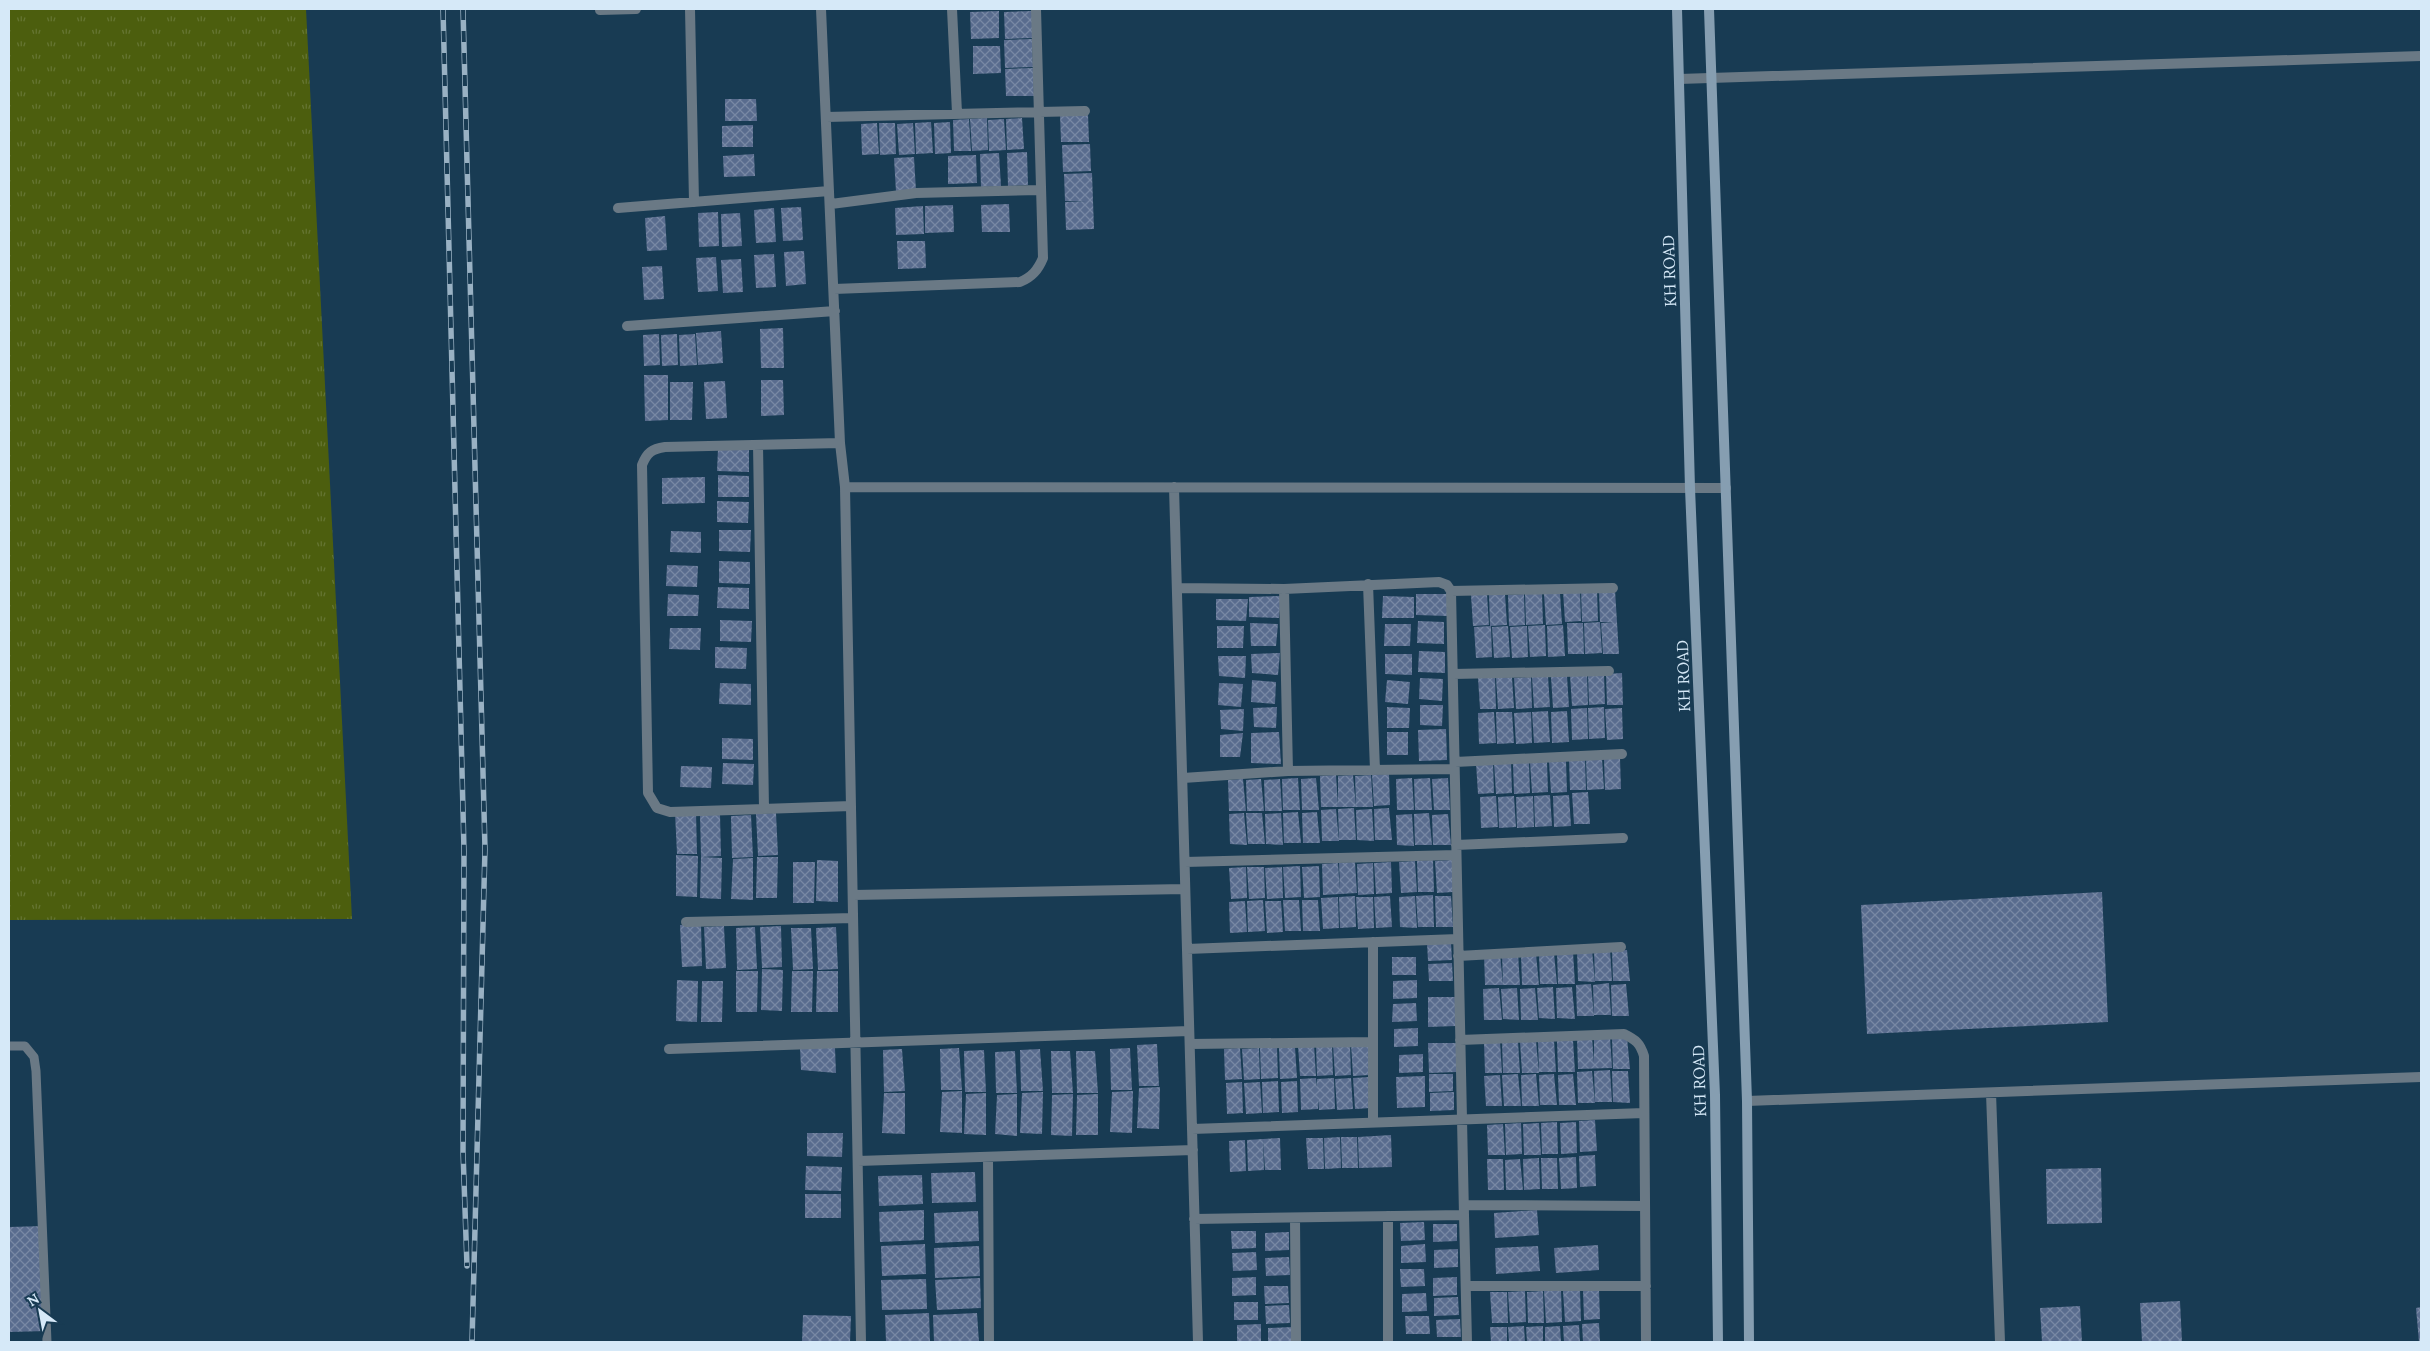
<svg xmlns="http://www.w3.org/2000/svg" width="2430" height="1351" viewBox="0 0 2430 1351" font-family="Lora,serif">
  <defs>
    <pattern id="grass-tufts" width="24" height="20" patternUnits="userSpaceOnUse" patternTransform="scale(1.25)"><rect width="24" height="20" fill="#4c5e0e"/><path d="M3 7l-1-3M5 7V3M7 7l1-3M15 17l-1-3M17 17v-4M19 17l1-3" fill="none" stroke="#657532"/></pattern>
    <pattern id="building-cross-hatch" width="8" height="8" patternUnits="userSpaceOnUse" patternTransform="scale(1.25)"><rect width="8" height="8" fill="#596c8e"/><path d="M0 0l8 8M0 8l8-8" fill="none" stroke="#7888a4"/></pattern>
  </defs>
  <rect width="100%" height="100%" fill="#183b53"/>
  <path fill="url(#grass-tufts)" d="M9,9h297l46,910 -343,1z"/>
  <path fill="url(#building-cross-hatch)" d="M999,11v27l-28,1 -1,-27z
    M1032,11l1,27 -28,1 -1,-27z
    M1032,39l1,28 -28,1 -1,-28z
    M973,46h27l1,27 -28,1z
    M1033,68l1,28h-28l-1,-27z
    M725,99h31l1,22h-32z
    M1088,114l1,28h-28l-1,-27z
    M987,118l1,32 -16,1 -2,-32z
    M1022,118l2,31 -17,1 -1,-31z
    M969,119l2,32h-17l-1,-31z
    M1004,119l2,31 -17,1 -1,-31z
    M931,122l2,31 -17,1 -1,-31z
    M950,122l1,31 -16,1 -1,-31z
    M877,123l2,31 -17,1 -1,-31z
    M879,123h16l1,31 -16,1z
    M913,123l2,31 -16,1 -2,-31z
    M753,125v22h-31v-21z
    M1090,144l1,27 -28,1 -1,-27z
    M1027,152l1,33 -20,1 -1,-33z
    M999,153l2,33 -20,1 -1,-33z
    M754,154l1,22 -31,1 -1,-21z
    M976,155l1,28 -29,1v-28z
    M914,157l2,34 -20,1 -2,-34z
    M1092,173l2,56 -28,1 -1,-28 21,-1h-21l-1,-27z
    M1009,204l1,28h-28l-1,-27z
    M953,205l1,27 -29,1v-27z
    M923,206l1,28 -28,1 -1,-27z
    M801,207l2,33 -20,1 -2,-33z
    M774,208l2,34 -20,1 -2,-33z
    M718,212l1,34 -20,1 -1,-34z
    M740,213l2,33 -20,1 -1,-33z
    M665,216l2,34 -20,1 -2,-33z
    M897,241h28l1,27 -28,1z
    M804,251l2,33 -20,2 -2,-34z
    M774,254l2,33 -20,1 -2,-33z
    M716,257l2,34 -20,1 -2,-34z
    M741,259l2,33 -20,1 -2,-33z
    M662,266l2,33 -20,1 -2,-33z
    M783,328l1,40h-23l-1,-39z
    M721,331l2,32 -25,2 -2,-32z
    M659,334l1,31 -16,1 -1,-31z
    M677,334l1,31 -16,1 -1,-31z
    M695,334l2,31 -17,1 -1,-31z
    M644,375h24v45l-23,1z
    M761,380h22l1,35 -23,1z
    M725,381l2,37 -21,1 -2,-37z
    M670,382h23l-1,38h-22z
    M718,449l31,1v22l-32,-1z
    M718,475l31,1v21h-31z
    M705,477v26l-43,1v-26z
    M717,501l32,1 -1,21 -31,-1z
    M719,530h32l-1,22 -31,-1z
    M671,531l30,1v21l-31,-1z
    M719,561l31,1v22l-31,-1z
    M667,565l31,1 -1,21 -31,-1z
    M718,587l31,1v21l-32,-1z
    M1580,590l1,31 -16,1 -2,-31z
    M1581,590h16l1,31 -16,1z
    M1615,590l4,64h-16l-2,-31 13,-1h-14l2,31 -17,1 -1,-31 16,-1 -1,-31z
    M1542,593l1,31 -17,1 -1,-31z
    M1560,593l2,31 -16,1 -2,-31z
    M668,594l31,1 -1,21h-31z
    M1416,594h32l-1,22 -31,-1z
    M1487,594l2,31 -16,1 -2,-31z
    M1505,594l2,31 -17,1 -1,-31z
    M1524,594l1,31 -16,1 -1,-31z
    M1281,596l-2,22 -30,-1v-20z
    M1383,596l31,1v21h-32z
    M1216,599h32l-2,22 -30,-1z
    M720,620l32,1 -1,21 -31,-1z
    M1418,621l26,1v22l-27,-1z
    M1250,623l28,1 -2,22h-25z
    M1567,623h16l1,31h-16z
    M1385,624h26l-1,22h-26z
    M1545,625l1,31 -16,1 -2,-31z
    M1563,625l2,31 -17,1 -1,-31z
    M1217,626h27l-1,22h-26z
    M1491,626l1,31 -16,1 -2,-31z
    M1508,626l2,31 -16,1 -2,-31z
    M1527,626l1,31 -16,1 -2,-31z
    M670,628h31l-1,22 -31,-1z
    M715,647l32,1 -1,21 -31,-1z
    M1419,651l26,1v21l-27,-1z
    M1280,653l-2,22 -26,-2 -1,-19z
    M1385,654h27v21l-27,-1z
    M1218,656h28l-1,22 -26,-2z
    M1604,673l1,31 -16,1 -1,-31z
    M1622,673l1,32h-16l-1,-31z
    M1587,674l1,31 -16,1 -2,-31z
    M1548,676l2,31 -16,1 -2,-31z
    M1567,676l2,31 -16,1 -2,-31z
    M1495,677l1,32h-16l-2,-31z
    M1512,677l2,31 -16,1 -2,-31z
    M1531,677l1,31 -16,1 -2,-31z
    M1420,678l23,1 -1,22 -23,-2z
    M1252,680l24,2 -1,22 -24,-2z
    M1387,680l23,2 -2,22 -23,-2z
    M720,683l31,1v21l-32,-1z
    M1219,683l24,1 -2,23 -23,-2z
    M1420,705h23l-1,21 -22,-1z
    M1277,707l-1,21 -22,-1 -1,-19z
    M1387,707l23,1 -1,20h-22z
    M1604,707l1,31 -16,1 -1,-31z
    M1587,708l1,31 -16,1 -1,-31z
    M1622,708l1,31 -16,1 -2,-31z
    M1244,709l-1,22 -22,-2 -1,-19z
    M1548,711l2,31 -16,1 -2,-31z
    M1567,711l2,31 -17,1 -1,-31z
    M1494,712l2,31 -17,1 -1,-31z
    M1496,712h16l2,31 -17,1z
    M1531,712l1,31 -16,1 -2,-31z
    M1446,729l1,31 -28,1 -1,-31z
    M1279,732l2,32 -30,-1v-30z
    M1387,732h21v23h-21z
    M1243,733l-3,24h-20v-22z
    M722,738l31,1v21l-31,-1z
    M1585,758l1,32h-16l-1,-31z
    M1602,758l2,31 -17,1 -1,-31z
    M1620,758l1,31 -16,1 -1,-31z
    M1547,761l1,31 -16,1 -2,-31z
    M1566,761l1,31 -16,1 -2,-31z
    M1493,762l1,31 -16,1 -2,-31z
    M1511,762l1,31 -16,1 -2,-31z
    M1529,762l1,31 -16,1 -1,-31z
    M723,763l31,1 -1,21 -31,-1z
    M681,766l31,1 -1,21 -31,-1z
    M1389,774l1,31 -16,1 -2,-31z
    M1336,775l2,30v-29l15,-1 3,32h-35l-1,-31z
    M1371,775l2,32h-17l-1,-31z
    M1298,778l2,32h-17l-1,-31z
    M1316,778l3,32h-17l-1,-31z
    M1412,778l2,32h-17l-1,-31z
    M1430,778l2,32h-17l-1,-31z
    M1448,778l2,32h-16l-2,-31z
    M1243,779l3,32h-17l-1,-31z
    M1261,779l3,32h-17l-1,-31z
    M1280,779l2,32h-17l-1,-31z
    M1588,792l2,32h-16l-2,-31z
    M1550,795l2,31 -17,1 -1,-31z
    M1569,795l2,31 -17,1 -1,-31z
    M1496,796l2,31 -17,1 -1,-31z
    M1514,796l2,31 -17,1 -1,-31z
    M1533,796l1,31 -17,1 -1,-31z
    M1354,808l2,32h-17l-1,-31z
    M1389,808l3,32h-17l-1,-31z
    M1336,809l3,32h-17l-1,-31z
    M1372,809l2,32 -17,-1 -1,-30z
    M696,812l1,42h-20l-2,-41z
    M1298,812l3,31h-17l-1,-30z
    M1317,812l3,31h-17l-1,-30z
    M776,813l2,42 -20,1 -2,-42z
    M1244,813l3,32 -17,-1 -1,-30z
    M1246,813h16l3,31h-17z
    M1281,813l2,32 -17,-1 -1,-30z
    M1429,813l3,32h-17l-1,-31z
    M720,814l1,42 -20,1 -1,-42z
    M1412,814l2,32 -17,-1 -1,-30z
    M1448,814l3,31h-18l-1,-30z
    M751,815l2,42 -21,1 -1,-42z
    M676,855l22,1 -1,41 -21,-1z
    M701,857l21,1 -1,41 -21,-1z
    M757,857h21l-1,41h-21z
    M753,858v42l-22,-1 2,-40z
    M817,860l21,1v41l-22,-1z
    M1433,860l1,32h-16l-1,-31z
    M1452,860l1,32 -16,1 -2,-32z
    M1415,861l2,31 -16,1 -2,-31z
    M793,862h22l-1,41h-21z
    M1355,862l2,31 -34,2 -1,-31 16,-1 2,27 -1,-27z
    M1391,862l1,31 -16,1 -2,-31z
    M1373,863l1,31 -16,1 -1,-31z
    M1300,866l1,31 -16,1 -2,-31z
    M1319,866l1,31 -16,1 -2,-31z
    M1246,867l1,31 -16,1 -2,-31z
    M1247,867h17l1,31 -16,1z
    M1282,867l1,31 -16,1 -2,-31z
    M2102,892l6,130 -241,12 -6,-129z
    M1433,895l1,32h-16l-2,-31z
    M1355,896l1,31 -16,1 -1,-31z
    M1390,896l2,31 -16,1 -2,-31z
    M1415,896l2,32 -17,-1 -1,-30z
    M1435,896h16l2,31h-17z
    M1338,897l1,31 -16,1 -2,-31z
    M1356,897h17l1,31 -16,1z
    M1263,900l2,31 -17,1 -1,-31z
    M1283,900h16l2,31h-16z
    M1302,900h16l2,31h-17z
    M1245,901l2,31 -17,1 -1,-31z
    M1265,901h16l2,31 -16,1z
    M701,924l1,42 -20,1 -2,-42z
    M724,926l2,42 -20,1 -2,-42z
    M781,926l1,41 -20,1 -2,-41z
    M755,927l2,42 -20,1 -1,-42z
    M836,927l2,42 -20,1 -2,-42z
    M791,928h20l2,41 -20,1z
    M1427,943h24l1,17 -24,1z
    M1610,949l2,32h-17l-1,-31z
    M1592,950l3,32 -17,-1 -1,-30z
    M1627,950l3,31h-17l-1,-30z
    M1573,952l2,32h-17l-1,-31z
    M1518,953l2,32h-17l-1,-31z
    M1554,953l3,31h-17l-1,-30z
    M1484,954h16l3,31h-18z
    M1521,954h15l3,31h-17z
    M1392,957h24v18h-24z
    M1452,963l1,18h-24l-1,-17z
    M762,969l21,1 -1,41 -21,-1z
    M736,971h22l-1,41h-21z
    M792,971h21l-1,41h-21z
    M817,971h21v41h-22z
    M677,980l21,1 -1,41 -21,-1z
    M1417,980v18l-24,1v-18z
    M702,981h21l-1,41h-21z
    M1609,983l2,32h-17l-1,-30z
    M1591,984l3,32h-17l-1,-31z
    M1626,984l3,32h-17l-1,-31z
    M1553,987l2,32 -16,-1 -2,-30z
    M1572,987l3,32 -18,-1 -1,-30z
    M1499,988l3,32h-18l-1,-31z
    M1517,988l2,32 -16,-1 -2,-30z
    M1535,988l3,32h-17l-1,-31z
    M1428,997h28v29l-28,1z
    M1416,1003l1,18 -25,1 1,-18z
    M1418,1028v18l-24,1v-18z
    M1592,1037l2,26v-25l16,-1 2,31 -34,1 -1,-31z
    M1627,1037l3,32h-17l-1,-31z
    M1554,1040l2,32h-17l-1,-31z
    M1573,1040l2,32h-17l-1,-31z
    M1500,1041l2,32h-17l-1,-31z
    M1518,1041l2,32h-17l-1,-31z
    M1536,1041l3,32h-17l-2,-31z
    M1368,1043l1,32 -16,1 -2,-32z
    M1428,1043h28v29l-27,1z
    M1157,1044l2,42h-20l-2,-41z
    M1314,1044l2,32h-16l-2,-31z
    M1332,1044l1,31 -16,1 -1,-31z
    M1350,1044l1,31 -16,1 -2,-31z
    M800,1047l35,1 1,25 -35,-3z
    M1277,1047l1,31 -17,1 -1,-31z
    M1295,1047l2,31 -17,1 -1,-31z
    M959,1048l3,42h-21l-1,-41z
    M1130,1048l2,42h-21l-1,-41z
    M1240,1048l2,31 -17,1 -1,-31z
    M1259,1048l1,31 -16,1 -2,-31z
    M902,1049l3,42 -21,1 -1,-42z
    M1040,1049l3,42h-22l-1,-41z
    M984,1050l2,42h-21l-1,-41z
    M1015,1051l2,42h-21l-1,-41z
    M1051,1051h19l3,42h-21z
    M1076,1051h19l3,42h-21z
    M1423,1054v18l-24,1v-18z
    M1610,1070l2,32h-17l-1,-31z
    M1592,1071l3,32h-17l-1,-31z
    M1612,1071h16l2,32 -17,-1z
    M1429,1074h24v17l-24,1z
    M1518,1074l3,32h-17l-2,-31z
    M1536,1074l3,32h-17l-1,-31z
    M1554,1074l3,31h-17l-1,-30z
    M1573,1074l3,31h-17l-1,-30z
    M1500,1075l2,31h-16l-2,-30z
    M1425,1076v31l-28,1 -1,-31z
    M1369,1077l2,31 -16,1 -2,-31z
    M1316,1078l1,9v-8l17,-1 1,31 -16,1 -1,-11v10l-17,1 -1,-31z
    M1351,1078l2,31 -16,1 -2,-31z
    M1278,1081l1,31 -16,1 -1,-31z
    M1297,1081l1,31 -16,1 -1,-31z
    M1242,1082l1,31 -16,1 -1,-31z
    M1260,1082l2,31 -16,1 -2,-31z
    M1160,1087l-1,42 -22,-1 2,-40z
    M962,1091v42l-22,-1 2,-40z
    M1133,1091l-1,42 -22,-1 2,-40z
    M1043,1092l-1,42 -22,-1 2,-40z
    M1454,1092v18l-24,1v-18z
    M884,1093h21v41l-23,-1z
    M986,1093v42l-22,-1 2,-40z
    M1017,1094v42l-22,-2 2,-39z
    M1073,1094l-1,42 -21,-1 1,-40z
    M1098,1094v41h-22l1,-40z
    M1595,1120l2,31 -17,1 -1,-31z
    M1557,1122l1,32h-16l-1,-31z
    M1576,1122l1,31 -16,1 -1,-31z
    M1521,1123l1,31 -16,1 -1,-31z
    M1539,1123l2,32h-17l-1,-31z
    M1503,1124l2,31h-17l-1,-30z
    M807,1133h36l-1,24 -35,-1z
    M1391,1135l1,32 -33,1 -1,-31z
    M1340,1137l1,31 -16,1 -1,-31z
    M1341,1137h16l1,31h-16z
    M1280,1138l1,32h-16l-2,-31z
    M1306,1138h17l1,31h-16z
    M1263,1139l1,31 -16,1 -1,-31z
    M1245,1140l1,31 -16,1 -1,-31z
    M1595,1155l1,31 -16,1 -1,-31z
    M1576,1157l1,31 -16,1 -2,-31z
    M1539,1158l1,31 -16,1 -1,-31z
    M1541,1158h16l1,31h-16z
    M1487,1159h16l1,31h-16z
    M1520,1159l3,31h-17l-1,-30z
    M806,1166l36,1 -1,24 -36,-1z
    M2101,1168l1,55 -55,1 -1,-55z
    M975,1172l1,30 -44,1 -1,-30z
    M922,1175l1,29 -44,2 -1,-30z
    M805,1194h36v24h-36z
    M924,1210v30l-44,2 -1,-30z
    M1537,1210l2,25 -44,3 -1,-25z
    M978,1211l1,30 -44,2 -1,-30z
    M1424,1222l1,18 -24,1 -1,-18z
    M1433,1224h24v17l-24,1z
    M44,1226l3,105 -38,1v-105z
    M1231,1231h25v17l-24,1z
    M1289,1232v18l-24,1v-18z
    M925,1244l1,30 -44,2 -1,-30z
    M1425,1244l1,18 -25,1v-17z
    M1598,1245l1,25 -43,3 -2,-25z
    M979,1246l1,30 -45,2 -1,-30z
    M1538,1246l2,25 -44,3 -1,-26z
    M1458,1249v18l-24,1v-18z
    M1256,1252l1,18 -24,1 -1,-18z
    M1289,1257l1,18 -24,1 -1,-18z
    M1400,1269h24l1,17 -24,1z
    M1256,1277v18l-24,1v-18z
    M1457,1277v18l-24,1v-18z
    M980,1278l1,30 -44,2 -2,-30z
    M926,1279l1,30 -45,1 -1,-30z
    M1264,1286h24l1,17 -24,1z
    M1599,1288l1,31 -16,1 -1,-31z
    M1561,1290l1,32 -16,1 -2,-32z
    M1580,1290l1,31 -16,1 -2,-31z
    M1525,1291l1,31 -16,1 -2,-31z
    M1543,1291l1,32h-16l-1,-31z
    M1490,1292h17l1,31h-16z
    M1426,1293l1,18 -25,1v-18z
    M1458,1297l1,18 -25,1v-18z
    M2180,1301l2,41h-40l-2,-39z
    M1234,1302h24v18h-24z
    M1289,1305l1,18 -24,1 -1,-18z
    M2080,1306l2,36h-40l-2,-34z
    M2421,1307v35h-2l-3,-34z
    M929,1313l1,29h-44l-1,-27z
    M977,1313l2,29h-45l-1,-27z
    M803,1315l48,1 -1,26h-48z
    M1405,1316h24l1,18h-24z
    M1460,1319l1,18h-24l-1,-17z
    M1599,1323l1,19h-17l-1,-18z
    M1261,1324v18h-24v-17z
    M1579,1325l1,17h-16l-1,-16z
    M1524,1326l1,16h-16l-1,-15z
    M1543,1326v16h-16l-1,-15z
    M1560,1326l1,16h-16v-15z
    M1292,1327v15h-24v-14z
    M1490,1327h17v15h-16z"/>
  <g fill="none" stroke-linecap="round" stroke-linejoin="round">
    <path stroke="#6a7985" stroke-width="9" d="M9,1046h16l9,11 2,14 11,271"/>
    <path stroke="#6a7985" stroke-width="10" d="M690,9l4,193
      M821,9l19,434 5,44 881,1
      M952,9l5,104
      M600,10l36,-1
      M1679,79l742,-23
      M826,117l259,-6
      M831,204l85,-11 124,-3
      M618,208l211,-17
      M834,289l186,-7c12,-5 18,-12 23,-24l-7,-249
      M627,326l208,-15
      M840,443l-175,4c-13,2 -18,5 -23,18l6,328 9,15 13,4 181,-6
      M758,445l6,363
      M845,487l16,855
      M1174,487l24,855
      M1368,584l7,186
      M1177,588l107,1 155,-7 8,3 4,6
      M1284,589l4,182
      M1453,674l156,-3
      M1455,762l167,-8
      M1183,778l105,-7 166,-2
      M1456,845l167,-7
      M1185,862l271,-7
      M853,895l332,-6
      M686,922l167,-4
      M1373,942v181
      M1187,949l271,-10
      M1458,956l163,-9
      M1460,1040l164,-6c12,6 16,9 20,22l2,286
      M1190,1044l183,-2
      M669,1049l520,-18
      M1991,1093l9,249
      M1747,1101l674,-24
      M1192,1129l452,-16
      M988,1157l1,185
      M858,1161l335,-11
      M1464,1205l181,1
      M1464,1215l-13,-624 162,-3
      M1295,1218l1,124
      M1194,1219l270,-4 3,127
      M1466,1286h180
      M1388,1342v-126"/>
    <path stroke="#869eb1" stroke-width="10" d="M1677,9l13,479 25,607 3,247
      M1709,9l38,1092 2,241"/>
    <g stroke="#99b1c3" stroke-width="5.5">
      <path id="rail" d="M443,9l21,842 -1,301 4,114
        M463,9l22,840 -13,493"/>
    </g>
    <use href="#rail" stroke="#183b53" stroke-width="4" stroke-dasharray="11" stroke-linecap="butt"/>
  </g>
  <g text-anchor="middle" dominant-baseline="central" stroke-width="4.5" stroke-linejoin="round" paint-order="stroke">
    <g font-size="16" fill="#d6e9f8" stroke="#183b53">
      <text transform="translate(1669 271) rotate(-92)">KH ROAD</text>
      <text transform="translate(1683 676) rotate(-92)">KH ROAD</text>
      <text transform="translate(1699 1081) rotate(-92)">KH ROAD</text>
    </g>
  </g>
  <rect width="2430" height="1351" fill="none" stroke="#d6e9f8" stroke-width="20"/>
  <g transform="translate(40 1311) rotate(328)" stroke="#183b53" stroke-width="4" paint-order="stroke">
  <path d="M0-4L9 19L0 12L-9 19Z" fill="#d6e9f8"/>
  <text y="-8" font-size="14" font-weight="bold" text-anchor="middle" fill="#d6e9f8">N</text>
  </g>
</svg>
